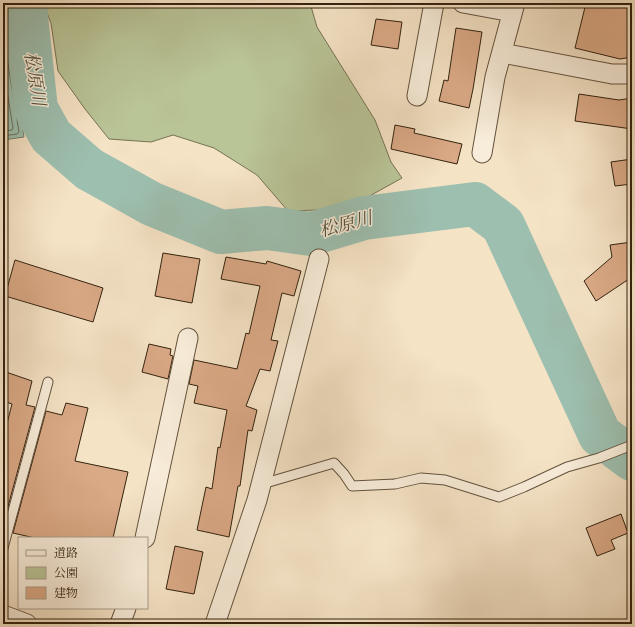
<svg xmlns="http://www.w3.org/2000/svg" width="635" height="627" viewBox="0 0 635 627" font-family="'IM FELL DW Pica','Noto Serif JP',serif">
  <rect width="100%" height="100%" fill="#f5e3c6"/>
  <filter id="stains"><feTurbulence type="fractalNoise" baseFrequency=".005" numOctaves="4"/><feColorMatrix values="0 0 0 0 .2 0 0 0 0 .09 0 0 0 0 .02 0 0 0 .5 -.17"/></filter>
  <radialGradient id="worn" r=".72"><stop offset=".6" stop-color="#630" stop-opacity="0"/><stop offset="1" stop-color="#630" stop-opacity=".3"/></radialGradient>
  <path fill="#b9c497" stroke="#767353" d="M43,3h267l7,24 58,93 16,42 11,16 -36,20 -49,12 -29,1 -31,-36 -43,-27 -41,-13 -22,7 -42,-3 -24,-30 -27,-38 -7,-48z"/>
  <path fill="#9dbfaf" stroke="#73806f" d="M3,14l21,123 -21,3z"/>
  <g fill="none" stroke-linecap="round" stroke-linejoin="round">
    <path stroke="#68705f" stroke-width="1" d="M3,33l16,99 -2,2 -14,2
      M3,65l10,63 -1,2 -9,1"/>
    <path stroke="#9dbfaf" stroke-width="44" d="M23,3l2,4 11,102 15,27 38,33 63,35 69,28 46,-4 44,6 53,-16 111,-14 28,21 97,210 32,24"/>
  </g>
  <path fill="#daa986" stroke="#33220f" d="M586,3h46v54l-12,2 -45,-11z
    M376,19l26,3 -4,27 -27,-4z
    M456,28l26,4 -9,57 -4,19 -30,-7 5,-21 4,1z
    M579,94l40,6 13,-2v31l-57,-8z
    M395,125l20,4 -1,4 48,11 -5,20 -66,-15z
    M632,159v25l-17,2 -4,-24z
    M632,242v35l-36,24 -12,-20 28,-24 -2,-12z
    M163,253l37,6 -8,44 -37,-7z
    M226,257l40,7 1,-3 34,10 -7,25 -12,-3 -11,47 7,1 -8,30 -10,-2 -14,37 11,4 -5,21 -4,-1 -8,56h-2l-9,51 -32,-7 9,-43 6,2 6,-42 2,1 7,-38 -33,-7 4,-17 -9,-2 5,-24 43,9 9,-36 3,1 11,-48 -39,-7z
    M15,260l88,28 -10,34 -88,-26z
    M149,344l22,5 -1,6 3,1 -5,23 -26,-7z
    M3,371l29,10 -6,24 9,2 -32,118v-86l9,-35 -9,-3z
    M66,403l22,5 -13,53 53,11 -15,66h-78l-22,-5 33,-122 16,4z
    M621,514l7,19 -17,7 4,9 -18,7 -11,-28z
    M175,546l28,6 -9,42 -28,-5z"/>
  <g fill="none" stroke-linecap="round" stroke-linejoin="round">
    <g stroke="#64523d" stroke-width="11">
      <path id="service" d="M262,484l72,-21 10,11 8,12 43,-2 26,-6 24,2 54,17 25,-10 43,-20 32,-9 33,-13
        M3,548l45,-166"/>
    </g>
    <g stroke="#64523d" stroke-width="21">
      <path id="minor" d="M463,3l49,9
        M502,53l110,21h20
        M417,96l17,-93
        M482,153l13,-76 20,-74
        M145,538l43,-200
        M3,615l24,9
        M120,624l6,-16
        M215,624l42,-124 62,-241"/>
    </g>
    <use href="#service" stroke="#f8edda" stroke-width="9"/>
    <use href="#minor" stroke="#f8edda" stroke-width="19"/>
  </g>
  <g text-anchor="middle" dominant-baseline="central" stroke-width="3" stroke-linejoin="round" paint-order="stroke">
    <g font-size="18" font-style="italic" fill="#53513f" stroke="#f8edda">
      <text transform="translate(34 79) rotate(81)">松原川</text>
      <text transform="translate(346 225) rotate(-15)">松原川</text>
    </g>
  </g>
  <rect width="635" height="627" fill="none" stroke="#f5e3c6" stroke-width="16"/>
  <rect x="4" y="4" width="627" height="619" fill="none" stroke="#33220f" stroke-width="2"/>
  <rect x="8" y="8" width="619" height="611" fill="none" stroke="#33220f"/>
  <rect x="18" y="537" width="130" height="72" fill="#f8edda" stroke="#a99c89"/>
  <rect x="26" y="550" width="20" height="6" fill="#f8edda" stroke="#a99c89"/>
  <text x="54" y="557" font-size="12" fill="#33220f">道路</text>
  <rect x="26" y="567" width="20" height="12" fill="#b9c497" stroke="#a99c89"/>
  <text x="54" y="577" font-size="12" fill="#33220f">公園</text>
  <rect x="26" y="587" width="20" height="12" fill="#daa986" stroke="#a99c89"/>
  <text x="54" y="597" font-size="12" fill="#33220f">建物</text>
  <rect width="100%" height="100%" filter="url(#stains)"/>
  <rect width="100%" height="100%" fill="url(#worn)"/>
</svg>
